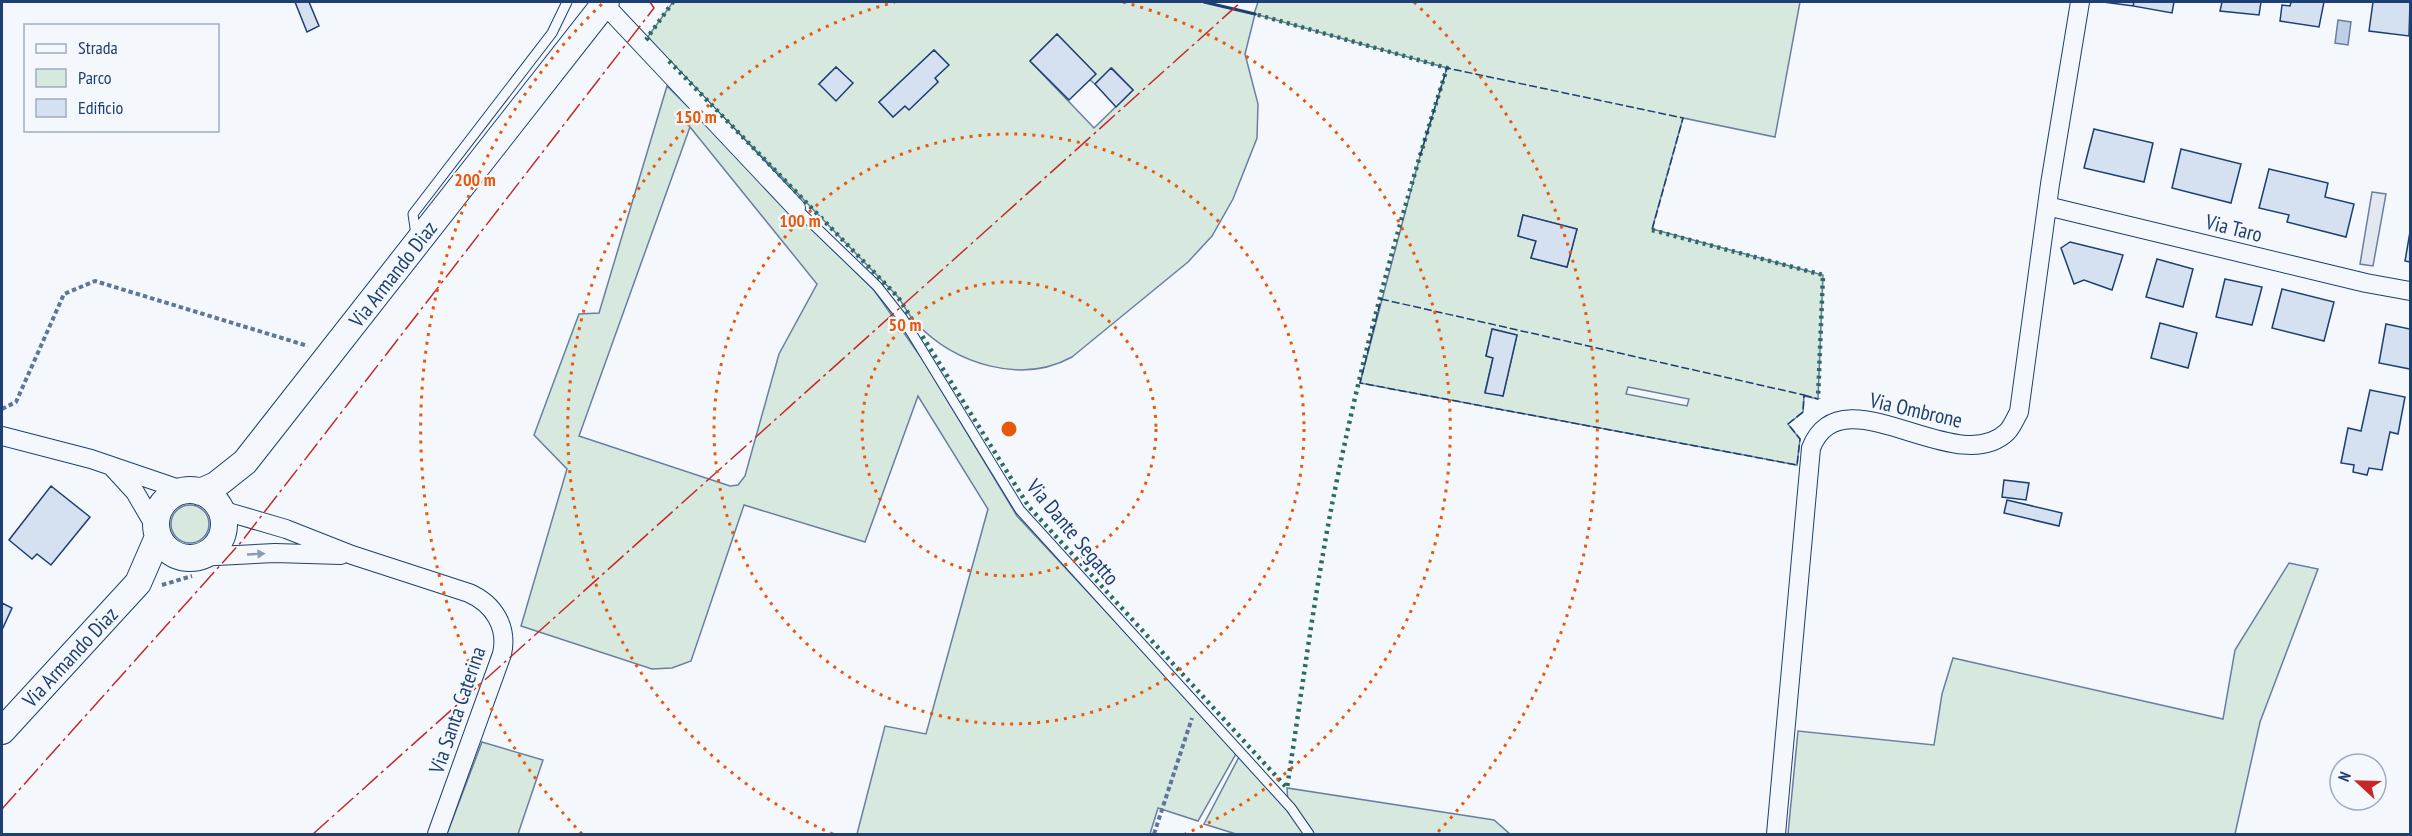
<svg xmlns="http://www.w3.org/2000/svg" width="2412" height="836" viewBox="0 0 2412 836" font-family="'PT Sans Narrow',sans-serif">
  <rect width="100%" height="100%" fill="#f4f7fb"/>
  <path fill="#d7e8df" stroke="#687fa3" stroke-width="1.5" fill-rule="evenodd" d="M673,2h531l50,12 4,-12h542l-25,135 -92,-19 -31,111 171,46 -5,124 -14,-3 -1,16 -15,12 12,15 -3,26 -437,-82 60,-227 27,-88 -192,-54 -10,40 13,50 -1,34 -24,61 -21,37 -24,26 -116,95c-51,28 -117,7 -156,-34 -7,-7 -12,-18 -18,-26l-251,-259zM1057,34l38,40 -5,6 5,4 17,-16 21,22 -39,38 -64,-67zM934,50l14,15 -13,13 3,4 -29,27 -4,-3 -12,11 -14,-15zM836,67l16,16 -33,1zM1523,215l54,14 -10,38 -36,-9 5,-17 -18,-5zM1493,329l24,6 -14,61 -18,-4 8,-34 -7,-2zM1628,387l61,12 -2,7 -61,-12z
    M667,86l207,204 51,73 92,153 220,236 -39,69 -40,-13 -8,26h-293l28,-108 41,8 62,-225 -70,-113 -53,146 -121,-37 -53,156 -19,7 -20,1 -131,-43 46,-157 -33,-34 45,-121 20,-1zM690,127l127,157 -38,70 -34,122 -7,9 -8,1 -151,-50z
    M171 524a19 19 0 1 1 38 0a19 19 0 1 1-38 0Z
    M2289,563l29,6 -58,153 -25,112h-447l10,-103 136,14 8,-51 11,-36 270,61 12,-69z
    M482,742l61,18 -25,74h-71z
    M1240,755l48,48 -1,-15 207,32 16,14h-274l-32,-10z"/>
  <path fill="#e3e8f0" stroke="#687fa3" stroke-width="1.5" d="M2372,192l14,2 -13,72 -13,-2z"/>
  <path fill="#bed0e5" stroke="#687fa3" stroke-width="1.5" d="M2338,20l13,2 -3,23 -13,-2z"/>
  <path fill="#d5e0f0" stroke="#1d3f73" stroke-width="1.5" d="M295,2h14l10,24 -12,6z
    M2103,2h31l-1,4z
    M2134,2h40l-2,11 -39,-7z
    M2222,2h39l-2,13 -39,-4z
    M2291,2h33l-5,25 -39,-6 2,-16 8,1z
    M2373,2h37l-1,34 -40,-5z
    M1057,34l39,40 -27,26 -39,-39z
    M934,50l15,15 -14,13 3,4 -29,28 -4,-4 -12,11 -14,-15z
    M836,67l17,16 -17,18 -17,-17z
    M1111,68l22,22 -17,17 -21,-23z
    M2094,129l59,14 -9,39 -60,-14z
    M2181,149l60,15 -10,39 -59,-15z
    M2269,169l59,14 -3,14 29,7 -8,33 -59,-15 2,-7 -30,-7z
    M1523,215l54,14 -10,38 -36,-9 5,-17 -18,-5z
    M2410,232v30l-5,-1z
    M2070,242l53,13 -11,35 -28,-10 -10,4 -13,-36z
    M2157,259l36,10 -10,38 -37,-10z
    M2225,279l37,8 -10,38 -36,-8z
    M2282,289l52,13 -10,39 -52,-13z
    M2160,323l37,10 -9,35 -37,-10z
    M2386,324l24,5v40l-31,-6z
    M1492,329l25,6 -14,61 -18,-3 8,-35 -7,-2z
    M2370,390l35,7 -7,37 -8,-2 -8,38 -13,-2 -2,7 -14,-3 1,-7 -13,-2 7,-35 13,3z
    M2004,480l25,3 -3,17 -24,-3z
    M51,486l39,31 -39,48 -14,-11 -5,5 -23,-19z
    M2007,500l55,13 -3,13 -55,-13z
    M2,603l10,5 -10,22z"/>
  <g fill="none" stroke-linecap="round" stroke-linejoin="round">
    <g stroke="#1d3f73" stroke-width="11">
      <path id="lane" d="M796,208l81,78 26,33 117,191 271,298 18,26
        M416,235l-3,-21 139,-181 15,-31"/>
    </g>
    <g stroke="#1d3f73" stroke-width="20">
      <path id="street" d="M604,4l192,204
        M2047,206l319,77 44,8
        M2,436l89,23 94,32
        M113,468l22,24 21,36
        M221,510l65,19 66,26 117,38c25,11 39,34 33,61l-65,180
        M197,557l78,-4 66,2
        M1776,834l35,-386c31,-78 145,33 196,-16 5,-5 8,-13 12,-20l31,-228 30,-182"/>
    </g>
    <g stroke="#1d3f73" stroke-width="28">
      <path id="secondary" d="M156 524a34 34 0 1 1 68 0a34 34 0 1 1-68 0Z
        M200,492l16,-7 29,-23 361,-460
        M2,731l136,-148 20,-46"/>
    </g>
    <path stroke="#5e769c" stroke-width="4" stroke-dasharray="4.5 3" stroke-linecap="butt" d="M2,409l14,-7 48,-108 31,-13 213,65
      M162,585l30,-9
      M1154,834l38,-116"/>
    <use href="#lane" stroke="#f4f7fb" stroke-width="9"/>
    <use href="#street" stroke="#f4f7fb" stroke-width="18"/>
    <use href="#secondary" stroke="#f4f7fb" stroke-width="26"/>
    <path stroke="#2c6c60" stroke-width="4.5" stroke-dasharray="3 4.5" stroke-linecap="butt" d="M649,40l-2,-2 26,-36
      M669,61l229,236 131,210 258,281c14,-91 26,-183 43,-273 29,-151 71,-301 117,-447l-192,-54
      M1652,230l171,45 -5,124"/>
    <path stroke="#1d3f73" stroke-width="1.5" stroke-dasharray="8 3" stroke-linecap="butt" d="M1420,156l27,-88 236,50 -31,112
      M1381,299l423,96 -1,17 -15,12 12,15 -3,26 -437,-82z
      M1804,395l14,4"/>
    <path stroke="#1d3f73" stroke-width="3" d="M1204,2l51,12"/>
    <path stroke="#c62828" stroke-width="1.5" stroke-dasharray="21 4.5 3 4.5" stroke-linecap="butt" d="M2,809l240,-268 412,-533 -4,-6
      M313,834l928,-832"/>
  </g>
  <defs><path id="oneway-solid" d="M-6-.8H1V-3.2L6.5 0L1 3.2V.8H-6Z" transform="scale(1.5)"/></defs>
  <use fill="#889bb7" href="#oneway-solid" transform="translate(256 554) rotate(-3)"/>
  <g fill="none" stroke="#e8590c" stroke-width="3" stroke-dasharray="3 6">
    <circle cx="1009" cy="429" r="147"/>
    <circle cx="1009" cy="429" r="295"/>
    <path d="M833 834A442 442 0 0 1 895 2M1123 2A442 442 0 0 1 1185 834"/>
    <path d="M582 834A589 589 0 0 1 604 2M1414 2A589 589 0 0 1 1436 834"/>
  </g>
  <g text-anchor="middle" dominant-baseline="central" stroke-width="4.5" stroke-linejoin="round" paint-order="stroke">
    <g font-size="21" fill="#1d3f73" stroke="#f4f7fb">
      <text transform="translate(2234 228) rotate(14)">Via Taro</text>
      <text transform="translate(393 274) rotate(-52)">Via Armando Diaz</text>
      <text transform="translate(1916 410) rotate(13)">Via Ombrone</text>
      <text transform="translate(1073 532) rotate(50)">Via Dante Segatto</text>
      <text transform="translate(70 657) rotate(-47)">Via Armando Diaz</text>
      <text transform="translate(457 710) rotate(-71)">Via Santa Caterina</text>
    </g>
  </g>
  <circle cx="1009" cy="429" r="9" fill="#e8590c" stroke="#f4f7fb" stroke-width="3"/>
  <g font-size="18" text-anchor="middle" font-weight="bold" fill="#e8590c" stroke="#f4f7fb" stroke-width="4.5" stroke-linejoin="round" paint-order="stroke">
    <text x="696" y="123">150 m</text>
    <text x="475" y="186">200 m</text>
    <text x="800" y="227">100 m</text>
    <text x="905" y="331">50 m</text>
  </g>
  <rect width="2412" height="836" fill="none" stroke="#1d3f73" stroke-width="6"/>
  <rect x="24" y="24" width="195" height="108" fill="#f4f7fb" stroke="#9eadc5" stroke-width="1.5"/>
  <rect x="36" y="44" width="30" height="9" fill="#f4f7fb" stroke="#9eadc5" stroke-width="1.5"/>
  <text x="78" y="54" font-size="18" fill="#1d3f73">Strada</text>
  <rect x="36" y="69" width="30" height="18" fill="#d7e8df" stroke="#9eadc5" stroke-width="1.5"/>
  <text x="78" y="84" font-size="18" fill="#1d3f73">Parco</text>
  <rect x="36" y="99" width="30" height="18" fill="#d5e0f0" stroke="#9eadc5" stroke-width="1.5"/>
  <text x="78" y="114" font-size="18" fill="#1d3f73">Edificio</text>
  <g transform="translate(2358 782) rotate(292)"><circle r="28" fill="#f4f7fb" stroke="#9eadc5" stroke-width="1.5"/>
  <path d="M0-4.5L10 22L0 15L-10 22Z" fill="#c62828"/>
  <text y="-9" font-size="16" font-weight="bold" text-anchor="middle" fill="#1d3f73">N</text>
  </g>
</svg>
